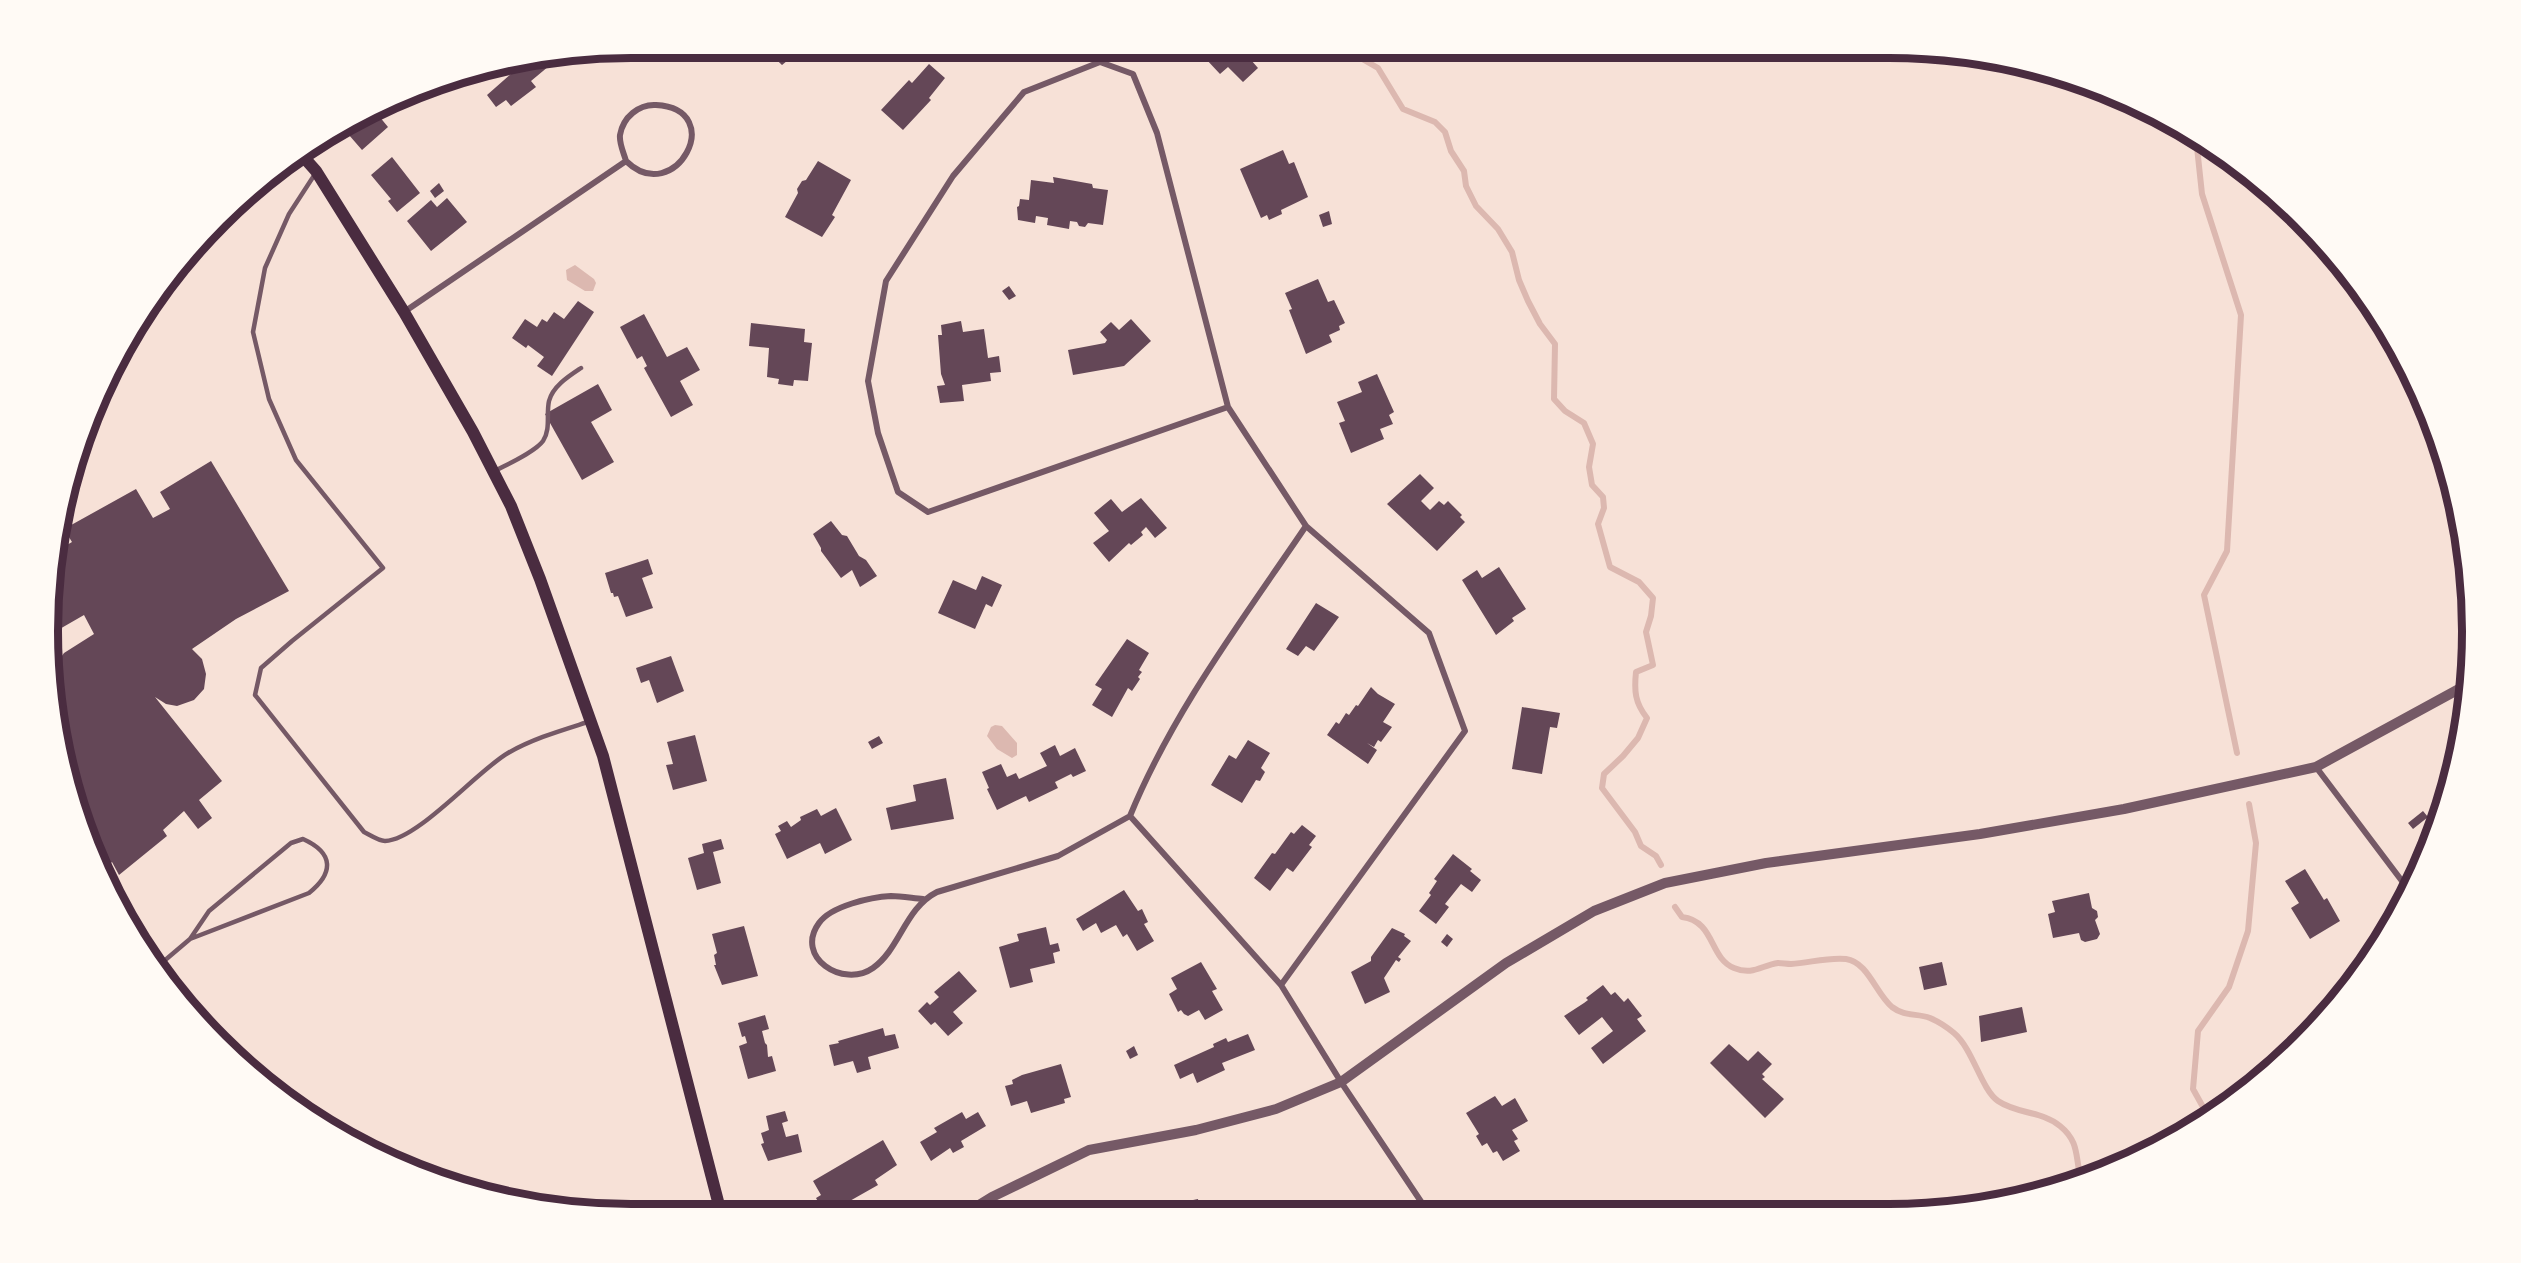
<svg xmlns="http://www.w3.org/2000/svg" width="2521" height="1263" viewBox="0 0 2521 1263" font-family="'DejaVu Sans',sans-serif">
  <rect width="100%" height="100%" fill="#f7e1d7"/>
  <path fill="#dcb8b0" d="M575,265l19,14 2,4 -3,8h-8l-18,-11 -1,-10z
    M995,725l7,1 15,17v12l-5,3 -15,-9 -10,-13 4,-9z"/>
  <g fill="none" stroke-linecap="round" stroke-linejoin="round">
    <path stroke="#dcb8b0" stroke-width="6" d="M1345,49l33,19 25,41 32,13 10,10 6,19 13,20 2,15 10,20 22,23 14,23 7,28 9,21 12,23 15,20 -1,55 11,12 19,12 9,21 -4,23 3,18 11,12 1,11 -6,16 12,43 29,15 14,16 -2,18 -5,16 7,33 -17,7c-2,19 -1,31 11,46l-9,20 -15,18 -19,18 -2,14 33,44 6,14 15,10 5,9
      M2196,138l6,56 39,121 -14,236 -23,44 33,158
      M1675,907l7,10c33,4 27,41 52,51 19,8 28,-3 44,-5 4,0 9,1 13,1 18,-1 37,-7 55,-5 22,3 30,35 46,48 13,10 25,6 38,11 7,3 18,10 24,15 19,16 27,56 44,68 19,13 44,10 62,25 20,16 15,32 21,53
      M2208,1116l-15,-27 5,-58 31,-44 19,-56 8,-88 -7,-39"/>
  </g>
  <path fill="#644757" d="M764,48h39l-21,17z
    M1201,49h47l-4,3 14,16 -15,14 -15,-15 -8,7 -15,-16 2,-2z
    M542,57l7,9 -18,15 5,6 -25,19 -5,-6 -10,7 -9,-12 26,-23 -5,-6 8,-6z
    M929,64l16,14 -16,20 2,2 -28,30 -22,-20 28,-30 3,3z
    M374,110l14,17 -26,23 -20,-23z
    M1283,150l6,14 5,-2 14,35 -27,13 1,4 -13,6 -2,-5 -6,3 -21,-49z
    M392,157l28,36 -23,19 -9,-11 3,-2 -20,-24z
    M818,161l33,19 -19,35 3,2 -13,20 -37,-20 13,-24 -1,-4 5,-8 4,-1z
    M1053,177l39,7 1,4 15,2 -5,35 -15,-2 -3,4 -6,-1 -2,-4 -7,-1 -1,8 -22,-4 1,-7 -12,-2 -1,7 -17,-3 -1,-13 2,-1 1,-7 9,1 2,-20 23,3z
    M439,183l5,8 -9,7 -5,-7z
    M249,194l6,6 -22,20 -5,-6z
    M447,198l20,24 -36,29 -24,-30 24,-21 6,7z
    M1329,211l3,13 -9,3 -4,-12z
    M1318,279l10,23 6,-2 11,23 -6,3 1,4 -11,5 3,7 -26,12 -17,-44 3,-1 -7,-16z
    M1009,286l7,10 -7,4 -7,-9z
    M578,301l16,11 -42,64 -15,-10 7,-9 -16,-12 -2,3 -14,-10 13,-19 12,8 5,-8 5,3 7,-10 10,7z
    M644,314l23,43 20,-10 13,23 -20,11 13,24 -22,12 -27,-49 3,-2 -5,-10 -5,3 -17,-32z
    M1131,319l20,22 -27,25 -51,9 -5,-25 37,-7 2,-3 -7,-8 11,-10 8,8z
    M961,321l2,11 21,-3 4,29 11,-2 2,16 -11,1 1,8 -29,4 2,16 -24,2 -3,-17 8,-1 -4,-11 -3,-39h4l-1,-10z
    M751,323l54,6 -1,13 8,1 -4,38 -14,-1 -1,6 -15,-2 1,-5 -12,-2 2,-29 -20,-2z
    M1377,374l17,38 -5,3 4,9 -13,5 4,10 -33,14 -12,-30 6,-2 -8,-19 25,-10 -4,-10z
    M598,384l14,26 -21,12 23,40 -32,18 -37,-66z
    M211,461l78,130 -53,28 -44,30 10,10 4,15 -2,15 -10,11 -17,6 -11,-2 -11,-7 67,84 -23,19 13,18 -14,11 -14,-18 -21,19 4,6 -48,39 -7,-13 -11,9 -33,-88 -6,-28 9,-7 -11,-14 4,-3 -9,-12 -3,-49 12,-17 30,-19 -10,-19 -33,19 -2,-40 6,-42 17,-10 -8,-13 72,-40 17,29 17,-9 -10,-17z
    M1420,474l14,14 -13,13 9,9 9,-9 5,4 4,-4 14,14 -2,2 5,5 -28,29 -50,-47z
    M1141,498l26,30 -12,10 -9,-11 -5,5 2,3 -12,10 -2,-2 -20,19 -16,-19 16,-12 -15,-18 17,-14 11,13z
    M831,521l11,14 5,1 12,20 7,4 11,16 -17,11 -8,-17 -11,8 -20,-27v-3l-8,-14z
    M648,559l5,15 -11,4 11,30 -27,9 -8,-21 -4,1 -1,-4h-2l-6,-20z
    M1499,567l27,42 -14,9 2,3 -18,14 -34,-55 15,-10 5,8z
    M982,576l20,9 -10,22 -6,-3 -11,25 -37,-16 15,-33 23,10z
    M1316,603l23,14 -25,34 -8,-5 -8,10 -12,-7z
    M1127,639l22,14 -10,17 3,2 -4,5 2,2 -8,12 -4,-3 -16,29 -20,-12 10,-16 -7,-4z
    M671,656l13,35 -27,12 -8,-23 -8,3 -5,-15z
    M1371,687l7,7 17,10 -12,18 9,5 -11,15 -3,-2 -4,7 -7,-4 10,7 -9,14 -41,-29 9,-13 3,2 7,-11 3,2 7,-10 2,1z
    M1522,707l38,6 -3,15 -7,-1 -8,47 -30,-5z
    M695,735l12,46 -34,9 -7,-25 7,-1 -6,-22z
    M879,736l4,7 -11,6 -4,-7z
    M1248,740l22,13 -9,15 4,4 -5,9 -4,-1 -14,23 -31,-18 18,-30 7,4z
    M1055,745l5,11 15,-8 11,23 -13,6 -2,-3 -16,8 3,6 -29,14 -3,-6 -29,14 -10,-21 2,-1 -7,-16 19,-8 6,13 9,-4 3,6 28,-13 -7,-13z
    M2455,774l-2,8 -5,14 -8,-14z
    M946,778l8,41 -63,11 -5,-22 30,-7 -3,-16z
    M836,808l16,32 -27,14 -5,-11 -33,16 -12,-25 6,-3 -3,-5 9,-5 4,6 10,-7 -1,-3 17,-8 4,7z
    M2423,811l5,6 -15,12 -5,-6z
    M1302,825l14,11 -7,9 3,2 -19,25 -6,-4 -17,23 -16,-13 18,-25 3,1 16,-22 3,2z
    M721,839l3,10 -11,3 8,31 -24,7 -9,-32 16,-5 -2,-9z
    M1453,854l19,15 -2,2 11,9 -9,12 -11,-8 -16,20 4,3 -13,17 -17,-13 12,-16 -2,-2 8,-12 -3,-2z
    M2305,869l19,31 3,-2 13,23 -30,18 -19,-31 8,-5 -14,-22z
    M1124,890l14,21 4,-2 6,13 -4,2 10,17 -17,10 -10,-17 -4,3 -7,-12 -15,8 -5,-10 -13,8 -7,-12z
    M2089,893l3,15 5,3 1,6 -3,3 5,14 -3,5 -12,3 -4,-2 -2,-7 -26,5 -5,-24 7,-2 -3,-11z
    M744,926l14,50 -36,9 -8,-20h2l-2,-10 3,-2 -5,-19z
    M1046,927l4,18 8,-2 2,8 -7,2 2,10 -25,6 3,13 -23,6 -11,-41 20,-6 -2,-7z
    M1392,928l13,6 -1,2 7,5 -13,16 3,2 -2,3 -3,-2 -12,18 6,14 -25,12 -14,-32 20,-11v-4z
    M1447,934l6,5 -6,8 -6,-5z
    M1201,962l16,27 -5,2 11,19 -18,10 -6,-10 -11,6 -4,-2 -3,-4 -3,2 -9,-18 8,-5 -6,-11z
    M1942,962l5,23 -23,5 -5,-23z
    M959,971l18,20 -24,21 10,11 -15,13 -13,-14 -4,3 -13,-14 9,-9 3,3 9,-8 -5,-5z
    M1603,985l8,10 4,-3 9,10 4,-4 14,18 -5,3 9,12 -43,33 -12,-16 22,-17 -11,-14 -23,18 -15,-19 20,-13 4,-3 -2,-2z
    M2022,1007l5,25 -46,10 -2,-26z
    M765,1015l4,14 -7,2 3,12 2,2 1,12 4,-1 4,15 -28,8 -9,-33 8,-3 -2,-7 -3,1 -4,-14z
    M883,1028l2,8 10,-2 4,14 -31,9 3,12 -14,4 -4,-12 -19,5 -5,-21 10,-2 -1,-2z
    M1248,1034l7,16 -33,13 3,7 -28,13 -4,-10 -13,6 -6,-14 40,-18 -1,-3 13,-6 2,4z
    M1729,1044l19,17 10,-10 14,13 -10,10 3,3 -3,2 22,20 -19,19 -55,-55z
    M1134,1046l4,9 -8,4 -4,-8z
    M1061,1064l10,33 -7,2 1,4 -34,10 -4,-12 -16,5 -6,-20 8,-2 -1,-4 10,-5z
    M1495,1096l7,10 13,-8 13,23 -16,9 6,9 -4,2 6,10 -17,10 -6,-10 -4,2 -6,-10 -5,3 -6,-10 3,-2 -13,-21z
    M785,1111l3,10 -6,2 4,14 12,-3 4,18 -34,9 -7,-17 3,-1 -3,-10 8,-3 -3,-14z
    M962,1112l4,7 12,-7 8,14 -25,15 3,6 -11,6 -3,-5 -19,13 -11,-19 17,-10 -3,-4z
    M883,1140l14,25 -22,15 3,5 -30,17 4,6 -8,5h-13l-5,-9 -5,3 -5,-9 5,-3 -8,-14z
    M1198,1199l2,13h-70v-3l23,-4v3z
    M1592,1204h27l-1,7h-26z"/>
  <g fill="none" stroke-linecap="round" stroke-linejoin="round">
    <path stroke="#755966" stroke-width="4.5" d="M315,174l-26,40 -24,54 -12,64 16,67 27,61 87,108 -91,73 -31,27 -6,27 109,137c6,3 15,9 21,9 33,-1 93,-71 123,-88 26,-15 55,-23 83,-32
      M495,471c13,-7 40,-19 48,-30 8,-12 3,-27 6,-40 4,-15 20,-25 32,-33
      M157,967l33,-28 19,-28 82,-68 12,-4c31,14 31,34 6,54l-119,46"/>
    <path stroke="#755966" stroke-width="6" d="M1100,62l33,12 24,59 71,274 -300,105 -30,-20 -20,-59 -10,-52 18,-100 67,-105 71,-84z
      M404,312l222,-151c-2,-8 -7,-17 -6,-26 3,-18 19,-31 36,-30 73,4 19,104 -30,56
      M1228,407l78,119 123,107 36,98 -184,254
      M2316,767l95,126
      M1130,816l151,169 60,97 87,130
      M1130,816c43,-105 113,-197 176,-290
      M923,899c-11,-1 -22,-3 -32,-3 -20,1 -60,10 -72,27 -25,34 24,66 54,45 27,-19 32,-60 64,-76l121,-36 72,-40"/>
    <path stroke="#755966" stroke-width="10" d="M966,1213l26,-16 97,-47 107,-20 80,-21 65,-27 165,-119 88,-52 71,-28 101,-20 214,-29 144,-25 192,-42 154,-84"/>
    <path stroke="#4a2c40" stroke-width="12" d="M300,153l16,18 88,141 69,120 38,74 29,73 63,177 118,457"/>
  </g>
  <path d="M0 0H2521V1263H0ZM631 58H1889A573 573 0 0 1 2462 631V631A573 573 0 0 1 1889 1204H631A573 573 0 0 1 58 631V631A573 573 0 0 1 631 58Z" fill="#fffaf5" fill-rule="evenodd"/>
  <path fill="none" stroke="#4a2c40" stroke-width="8" d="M631 58H1889A573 573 0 0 1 2462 631V631A573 573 0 0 1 1889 1204H631A573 573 0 0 1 58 631V631A573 573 0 0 1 631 58Z"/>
</svg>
